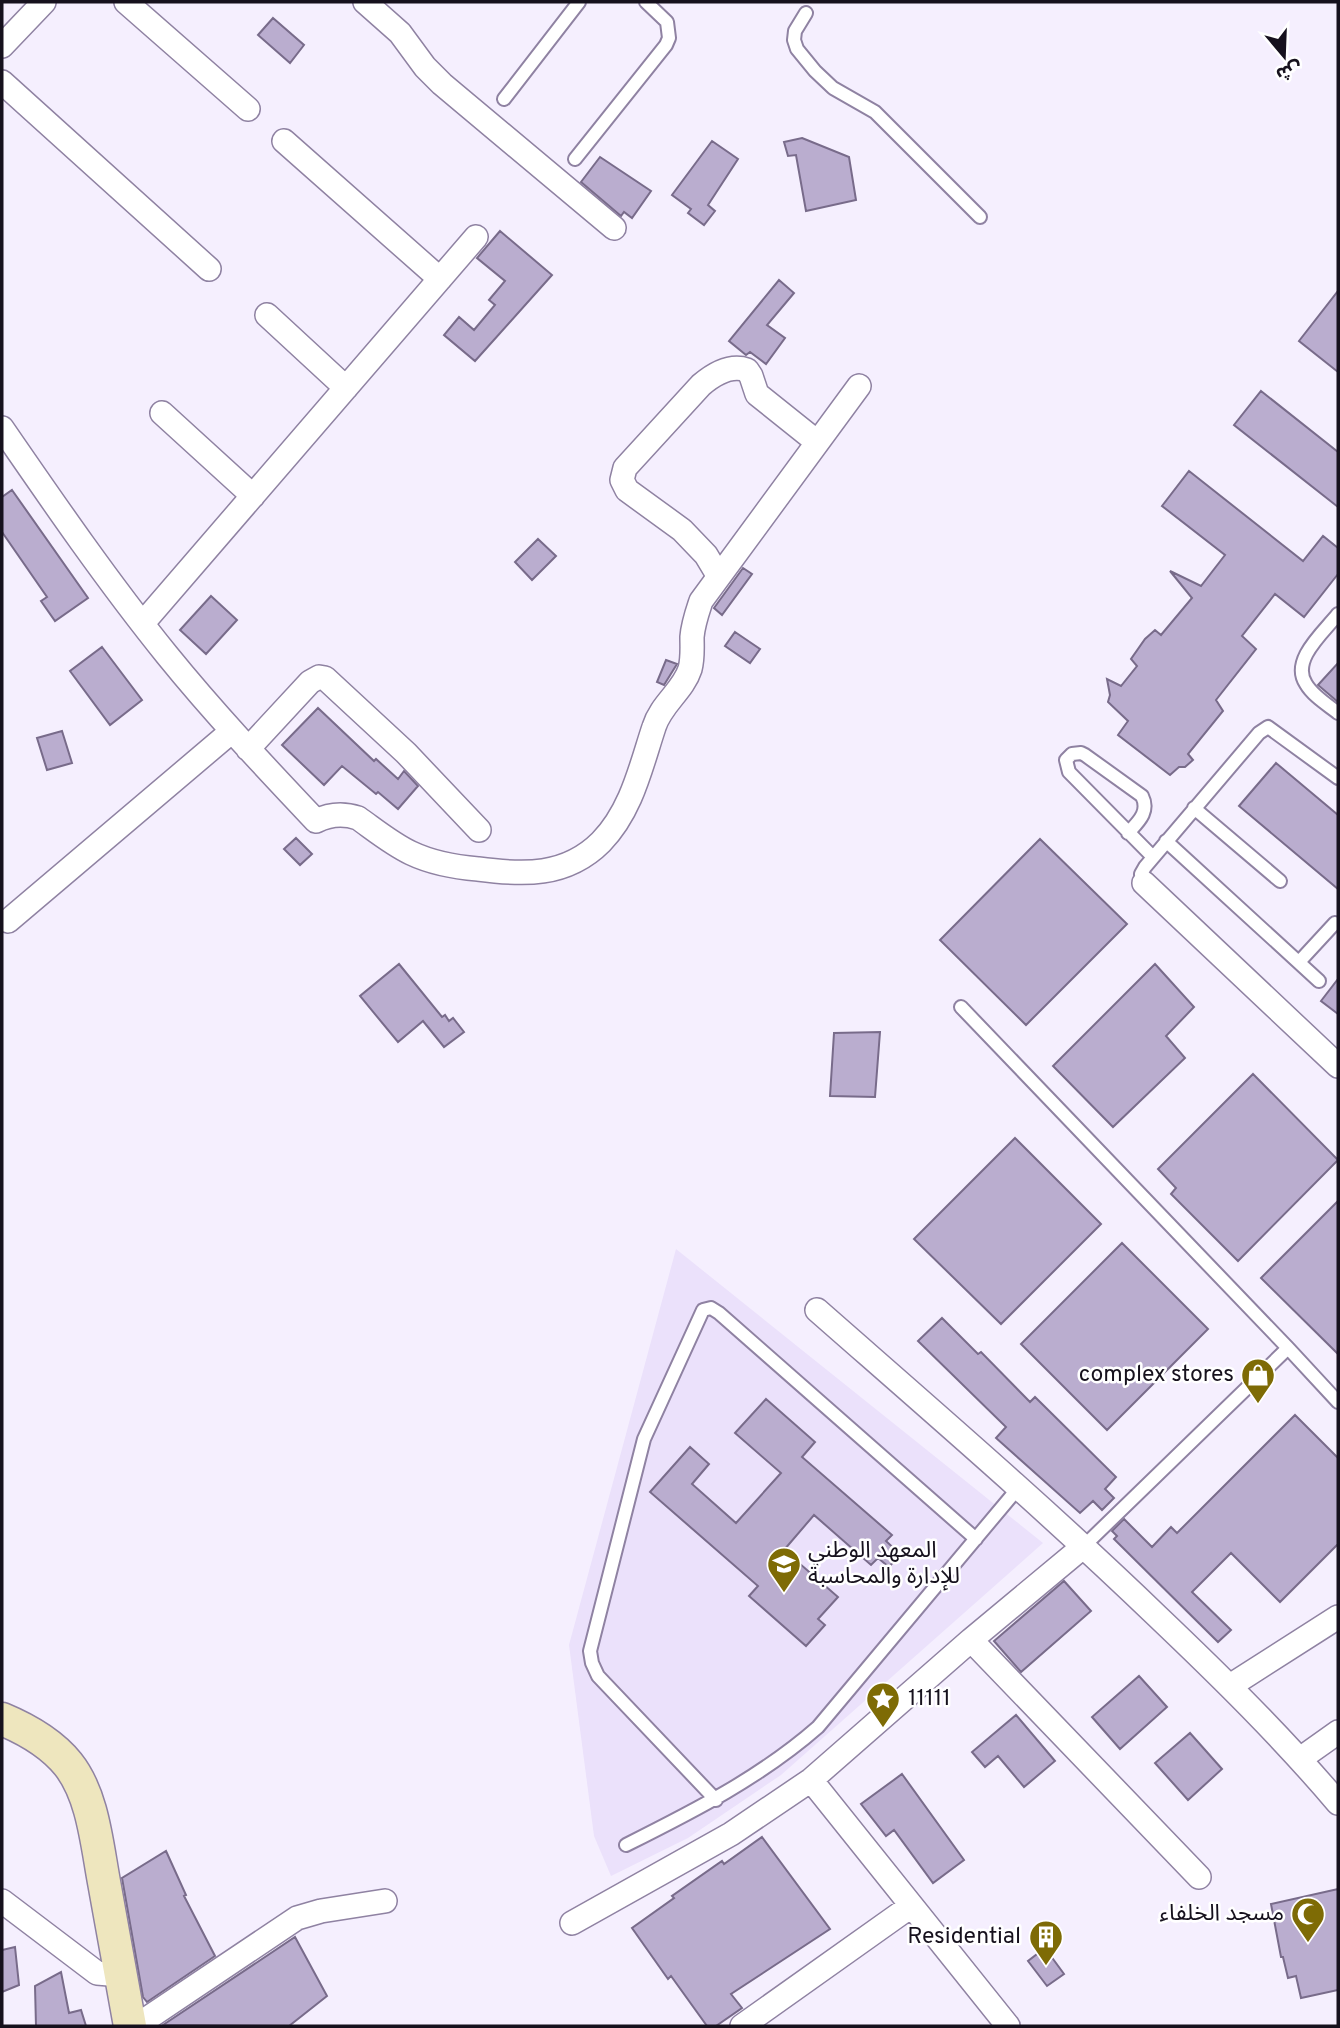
<svg xmlns="http://www.w3.org/2000/svg" width="1340" height="2028" viewBox="0 0 1340 2028" font-family="Overpass,'Noto Sans Arabic',sans-serif">
  <rect width="100%" height="100%" fill="#f5effe"/>
  <path fill="#ebe1fb" d="M676,1249l367,294 -262,232 -93,63 -77,38 -17,-40 -25,-191z"/>
  <path fill="#baadcf" stroke="#786b8a" stroke-width="2" d="M273,18l31,27 -14,18 -32,-28z
    M802,138l47,19 7,43 -50,11 -10,-56 -8,1 -4,-14z
    M712,141l26,18 -30,46 7,6 -11,14 -16,-12 3,-4 -19,-14z
    M600,157l51,34 -19,27 -8,-6 -3,4 -40,-34z
    M500,231l52,44 -77,86 -31,-26 15,-18 15,13 21,-25 -6,-5 16,-19 -28,-23z
    M779,280l15,13 -27,32 18,13 -19,26 -16,-12 -4,3 -17,-14z
    M1338,291v81l-39,-31z
    M1261,391l77,61v55l-104,-82z
    M1189,471l114,90 20,-25 15,12v26l-34,43 -29,-23 -33,42 14,13 -40,51 7,11 -35,43 5,6 -8,7h-6l-9,8 -52,-40 10,-14 -20,-19 2,-7 -3,-16 14,7 16,-20 -6,-7 14,-20 10,-9 6,5 31,-37 -22,-27 31,15 24,-31 -63,-49z
    M12,490l76,108 -33,23 -14,-20 6,-4 -45,-65v-35z
    M538,539l18,17 -24,24 -17,-18z
    M743,568l9,6 -30,41 -8,-7z
    M211,596l26,24 -31,34 -26,-24z
    M735,632l25,17 -10,14 -25,-17z
    M102,647l40,53 -32,25 -40,-54z
    M666,660l11,4 -13,21 -7,-3z
    M1338,663v39l-20,-17z
    M318,708l56,53 2,-2 22,20 6,-8 14,15 -20,23 -20,-17 -2,2 -34,-28 -18,19 -42,-40z
    M62,731l10,32 -25,7 -10,-32z
    M1276,763l62,52v74l-99,-83z
    M296,838l16,16 -12,11 -16,-16z
    M1040,839l87,85 -101,101 -86,-85z
    M399,964l43,53 3,-2 4,6 4,-3 11,14 -20,15 -21,-26 -25,21 -38,-46z
    M1155,964l39,43 -28,29 19,22 -72,69 -60,-61z
    M1338,979v35l-17,-13z
    M880,1032l-5,65 -45,-1 4,-63z
    M1253,1074l85,86 -100,101 -67,-67 5,-6 -18,-19z
    M1015,1138l86,86 -100,100 -87,-85z
    M1338,1201v153l-77,-76z
    M1122,1243l86,86 -101,101 -86,-86z
    M942,1318l36,36 3,-2 49,50 5,-5 81,80 -11,12 9,9 -12,12 -9,-9 -13,12 -84,-75 10,-11 -88,-86z
    M766,1399l49,43 -13,15 90,78 -6,6 14,13 -11,13 -11,-9 -7,7 -57,-50 -30,35 54,47 -20,22 7,6 -19,21 -57,-50 9,-10 -108,-94 40,-45 19,17 -17,20 44,39 45,-50 -46,-40z
    M1295,1415l43,43v86l-58,58 -49,-49 -39,39 39,38 -13,12 -104,-103 3,-3 -5,-5 12,-12 28,28 19,-20 6,6z
    M1064,1581l27,30 -70,61 -27,-31z
    M1139,1676l28,31 -47,42 -28,-32z
    M1016,1715l39,46 -31,26 -26,-31 -13,11 -13,-15z
    M1190,1733l32,36 -34,31 -33,-37z
    M902,1774l62,86 -31,23 -39,-53 -8,6 -25,-32z
    M762,1837l68,92 -99,65 11,14 -26,18h-9l-36,-50 -3,3 -36,-51 42,-30 -2,-2 50,-35 2,3z
    M166,1851l20,44 -2,1 31,60 -68,46 -4,-5 -21,-119z
    M1338,1889v101l-37,8 -5,-22 -8,2 -5,-21h-2l-10,-53z
    M295,1937l32,59 -38,30 -126,-1z
    M15,1947l4,38 -17,7v-42z
    M1045,1948l19,26 -17,12 -19,-25z
    M61,1972l8,41 12,-3 5,16h-50l-1,-40z"/>
  <g fill="none" stroke-linecap="round" stroke-linejoin="round">
    <g stroke="#8f82a2" stroke-width="16">
      <path id="lane" d="M806,13l-11,18 -1,9 3,9 18,22 18,17 42,24 105,105
        M504,99l75,-97
        M575,159l91,-114 3,-7 -2,-16 -21,-20
        M1338,614c-14,18 -48,46 -32,70 7,12 22,21 32,29
        M1194,808l86,73
        M1128,833c10,-11 22,-21 14,-37l-57,-41 -4,-2 -9,1 -6,6 3,12 84,85
        M1166,841l153,140
        M1144,883l-3,-9 4,-7 114,-134 9,-6 70,51
        M1299,962l36,-39
        M961,1007l327,341 50,54
        M1084,1546l204,-198
        M716,1800l-118,-124 -6,-13 -2,-12 54,-212 59,-129 8,-2 8,5 257,226
        M626,1845c68,-34 135,-68 192,-118l201,-240"/>
    </g>
    <g stroke="#8f82a2" stroke-width="26">
      <path id="street" d="M126,2l122,107
        M365,2l35,31 25,34 17,17 172,144
        M2,46l42,-44
        M2,82l207,187
        M284,141l156,138
        M267,315l79,73
        M162,413l91,83
        M2,428c53,77 106,154 165,227 47,58 98,112 149,166 14,-7 27,-8 42,-3 17,12 34,26 53,35 21,10 43,14 67,16 45,6 88,8 123,-27 31,-32 40,-76 53,-115 7,-23 29,-36 36,-58 3,-11 2,-21 2,-32 1,-13 5,-24 9,-36l158,-215
        M718,575l-12,-20 -24,-25 -55,-40 -5,-10 3,-12 76,-83c13,-11 29,-21 46,-15l4,6 6,18 60,48
        M143,623l333,-386
        M248,749l62,-67 9,-5 6,1 81,75 73,77
        M1144,883l194,183
        M8,921l224,-190
        M817,1310c115,101 230,200 340,306 63,60 125,121 181,187
        M971,1640l228,237
        M1230,1686l108,-69
        M1300,1759l38,-27
        M811,1780l197,246
        M2,1901l95,72 12,1 11,-4
        M572,1923l159,-89 80,-54 160,-140 113,-94
        M136,2026l161,-108 24,-7 64,-10
        M742,2026l169,-120"/>
    </g>
    <g stroke="#8f82a2" stroke-width="35">
      <path id="secondary" d="M2,1719c24,10 49,24 66,45 25,31 29,81 36,118 9,48 17,96 26,144"/>
    </g>
    <use href="#lane" stroke="#fff" stroke-width="12"/>
    <use href="#street" stroke="#fff" stroke-width="23"/>
    <use href="#secondary" stroke="#eee6be" stroke-width="32"/>
  </g>
  <defs>
    <g id="shop-pin" transform="scale(1.75)"><path d="M0 17L-7.5 6A9.5 9.5 0 1 1 7.5 6Z" fill="#7e6b05" stroke="#fff"/><path d="M-5-2.5h2.3a2.7 3.5 0 0 1 5.4 0H5L5.5 6h-11ZM-1.5-2.5h3a1.5 2.3 0 0 0-3 0Z" fill="#fff"/></g>
    <g id="university-pin" transform="scale(1.75)"><path d="M0 17L-7.5 6A9.5 9.5 0 1 1 7.5 6Z" fill="#7e6b05" stroke="#fff"/><path d="M0-5L7-2L0 1L-7-2ZM-4 1L0 2.5L4 1V4Q0 6-4 4Z" fill="#fff"/></g>
    <g id="sight-pin" transform="scale(1.75)"><path d="M0 17L-7.5 6A9.5 9.5 0 1 1 7.5 6Z" fill="#7e6b05" stroke="#fff"/><path d="M0-6L1.8-2.2L6-1.7L2.9 1.2L3.7 5.4L0 3.3L-3.7 5.4L-2.9 1.2L-6-1.7L-1.8-2.2Z" fill="#fff"/></g>
    <g id="mosque-pin" transform="scale(1.75)"><path d="M0 17L-7.5 6A9.5 9.5 0 1 1 7.5 6Z" fill="#7e6b05" stroke="#fff"/><path d="M3.5-4.9A6 6 0 1 0 3.5 4.9A5 5 0 1 1 3.5-4.9Z" fill="#fff"/></g>
    <g id="building-pin" transform="scale(1.75)"><path d="M0 17L-7.5 6A9.5 9.5 0 1 1 7.5 6Z" fill="#7e6b05" stroke="#fff"/><path d="M-4-6H4V6H1V3H-1V6H-4ZM-2.5-4.3h1.7v1.8h-1.7ZM.8-4.3h1.7v1.8H.8ZM-2.5-1h1.7V.8h-1.7ZM.8-1h1.7V.8H.8Z" fill="#fff"/></g>
  </defs>
  <g fill-rule="evenodd">
    <use href="#shop-pin" x="1258" y="1375"/>
    <use href="#university-pin" x="784" y="1564"/>
    <use href="#sight-pin" x="883" y="1699"/>
    <use href="#mosque-pin" x="1308" y="1914"/>
    <use href="#building-pin" x="1046" y="1937"/>
  </g>
  <g text-anchor="middle" dominant-baseline="central" stroke-width="5" stroke-linejoin="round" paint-order="stroke">
    <g font-size="23" fill="#16111d" stroke="#fff" text-anchor="end">
      <text x="1234" y="1375">complex stores</text>
      <text x="808" y="1551" text-anchor="start">المعهد الوطني<tspan x="808" dy="26">للإدارة والمحاسبة</tspan></text>
      <text x="908" y="1699" text-anchor="start">11111</text>
      <text x="1284" y="1914">مسجد الخلفاء</text>
      <text x="1021" y="1937">Residential</text>
    </g>
  </g>
  <rect width="1340" height="2028" fill="none" stroke="#16111d" stroke-width="7"/>
  <g transform="translate(1284 56) rotate(161)" stroke="#ffffff" stroke-width="5" paint-order="stroke">
  <path d="M0-5L12 26L0 18L-12 26Z" fill="#16111d"/>
  <text y="-10" font-size="19" font-weight="bold" text-anchor="middle" fill="#16111d">ش</text>
  </g>
</svg>
